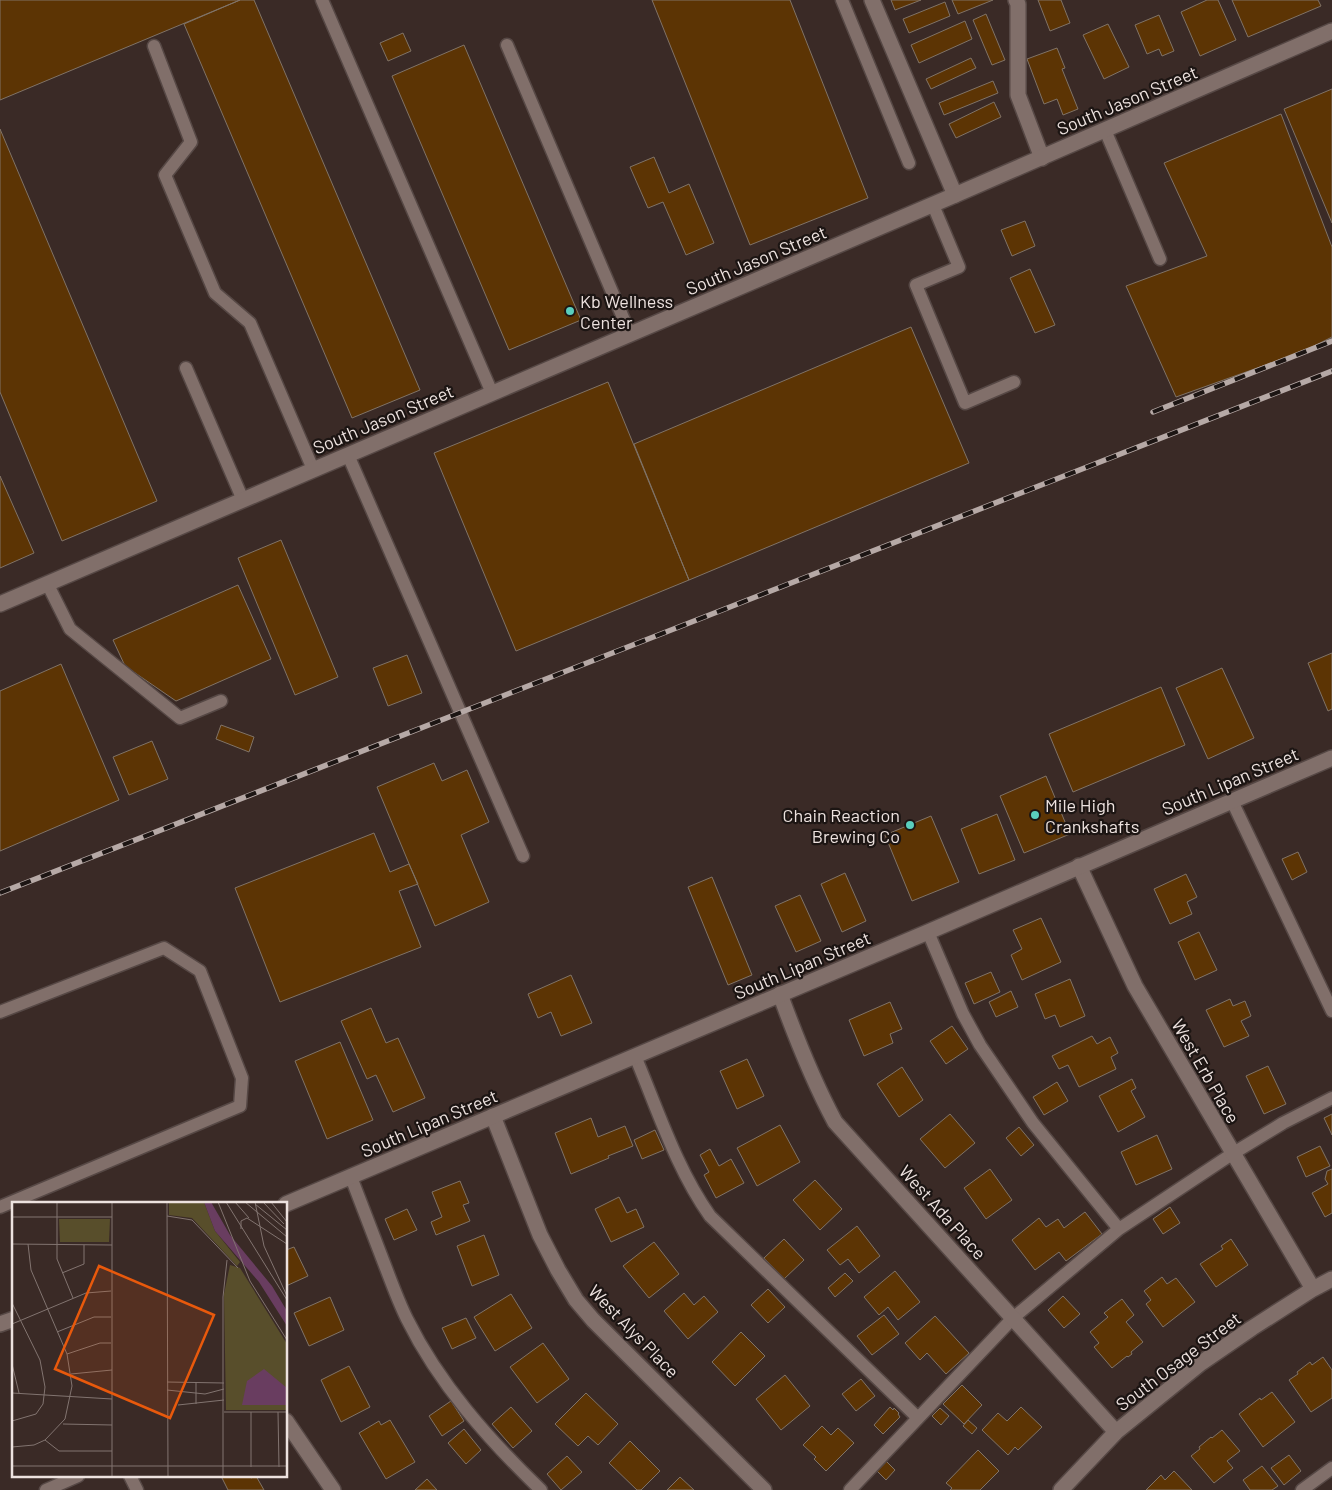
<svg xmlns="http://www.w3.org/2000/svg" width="1332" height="1490" viewBox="0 0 1332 1490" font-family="Barlow,sans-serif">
  <rect width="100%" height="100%" fill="#3a2a26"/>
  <path fill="#5c3404" stroke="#807367" d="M0,0h240l-240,100z
    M240,0h14l166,390 -68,28 -168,-394z
    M652,0h138l78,198 -118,47z
    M891,0h30l-26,10z
    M952,0h41l-35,14z
    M1038,0h23l9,23 -20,8z
    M1207,0h11l18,40 -36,16 -19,-44z
    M1232,0h86l3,6 -73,31z
    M945,2l5,14 -41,17 -6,-14z
    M986,14l19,46 -13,5 -19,-45z
    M1159,15l15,36 -12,5 -3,-7 -12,5 -12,-29z
    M965,21l7,18 -53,24 -8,-18z
    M1108,24l21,43 -25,12 -21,-44z
    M403,33l8,18 -23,10 -8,-18z
    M464,45l117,275 -72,30 -117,-274z
    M1057,48l8,20 -3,1 16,40 -15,6 -6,-16 -13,5 -17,-45z
    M971,58l5,10 -45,21 -5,-10z
    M993,81l5,12 -54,22 -5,-12z
    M1332,89v134l-48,-114z
    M994,102l7,15 -45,21 -7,-14z
    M1281,114l51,133v90l-30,15 -126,45 -50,-111 81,-30 -43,-93z
    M0,129l157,372 -95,40 -62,-149z
    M654,157l15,36 20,-9 25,59 -28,12 -23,-53 -15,6 -18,-41z
    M1025,221l10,25 -23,10 -11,-26z
    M1030,269l25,56 -20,8 -25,-55z
    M911,327l58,136 -280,117 -55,-136z
    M608,382l81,198 -173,71 -82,-198z
    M0,476l34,77 -34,15z
    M281,540l57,137 -43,18 -57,-137z
    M238,585l33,74 -95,42 -51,-35 -12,-26z
    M1332,653v56l-4,2 -20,-48z
    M407,655l15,38 -34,13 -15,-38z
    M61,664l58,136 -119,51v-160z
    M1222,668l32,70 -46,21 -32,-71z
    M1161,687l24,58 -112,47 -24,-58z
    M221,725l33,12 -5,15 -33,-13z
    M152,741l16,38 -39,16 -16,-38z
    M434,763l8,18 25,-11 22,52 -28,13 28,67 -54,24 -58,-139z
    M1046,776l24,58 -46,19 -24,-57z
    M997,814l18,46 -36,14 -18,-45z
    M931,816l28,66 -47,19 -27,-66z
    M374,833l16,39 19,-8 9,20 -19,7 22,56 -141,55 -45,-114z
    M1298,852l9,20 -15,8 -10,-21z
    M845,873l21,48 -24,11 -21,-48z
    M1186,874l11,23 -10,5 5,12 -22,10 -16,-35z
    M712,877l40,98 -24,10 -40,-98z
    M800,895l21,46 -25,11 -21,-46z
    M1041,918l20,44 -39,18 -11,-25 11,-6 -9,-19z
    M1199,932l18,38 -22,10 -17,-38z
    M991,972l9,20 -26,12 -9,-21z
    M571,975l21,48 -31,13 -10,-24 -13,6 -10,-24z
    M1070,979l15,37 -25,11 -5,-12 -10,4 -10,-25z
    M1011,991l7,16 -22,10 -7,-15z
    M1230,999l3,7 12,-5 6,15 -10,5 8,15 -25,11 -18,-37z
    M890,1002l12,27 -12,5 3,9 -29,13 -15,-36z
    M371,1008l15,35 12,-5 27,60 -32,14 -17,-37 -9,4 -26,-58z
    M952,1026l16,23 -22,15 -16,-23z
    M1092,1036l5,8 13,-7 8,16 -7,4 5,12 -37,18 -11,-22 -9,4 -7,-13z
    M340,1042l33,78 -46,19 -32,-78z
    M747,1059l17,37 -27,13 -17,-38z
    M1268,1066l18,38 -22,10 -18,-38z
    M902,1067l21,33 -24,17 -22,-33z
    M1132,1079l4,9 -5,3 14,26 -27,15 -19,-36z
    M1057,1082l11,19 -24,14 -11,-18z
    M950,1114l25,29 -30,25 -25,-29z
    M1332,1114v21l-8,-17z
    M591,1118l7,19 27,-11 8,20 -25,10 1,2 -38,16 -16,-41z
    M780,1125l20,37 -43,24 -20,-38z
    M1019,1127l15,18 -13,11 -15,-18z
    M655,1130l9,20 -22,9 -8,-19z
    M1157,1135l15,34 -36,16 -15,-33z
    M1320,1146l10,20 -24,11 -9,-20z
    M710,1149l9,17 12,-7 13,24 -28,15 -12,-23 5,-3 -9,-17z
    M990,1169l22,31 -26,19 -22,-31z
    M1332,1169v44l-7,4 -13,-24 16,-9 -3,-5 2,-8z
    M815,1180l27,29 -22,21 -27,-30z
    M460,1181l9,22 -6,2 7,16 -34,14 -5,-13 11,-5 -10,-25z
    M619,1197l8,16 9,-4 8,18 -33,15 -16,-33z
    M1170,1207l10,16 -17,11 -10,-15z
    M407,1209l10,21 -23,10 -9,-21z
    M1085,1212l17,22 -36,27 -7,-9 -24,18 -23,-30 27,-22 7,9 12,-8 6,9z
    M857,1226l23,30 -21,17 -11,-14 -8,6 -13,-15z
    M484,1235l15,40 -27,11 -15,-40z
    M784,1239l20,21 -20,19 -20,-21z
    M1231,1239l17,26 -32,22 -16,-23 23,-15 -2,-3z
    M654,1242l25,32 -30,24 -26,-32z
    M294,1247l14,29 -22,10v-36z
    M895,1271l25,31 -22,18 -10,-13 -9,8 -15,-18z
    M845,1273l8,8 -18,16 -7,-9z
    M1162,1277l5,7 9,-6 19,24 -32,25 -17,-23 5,-4 -7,-9z
    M768,1289l17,18 -17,16 -17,-18z
    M684,1293l10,12 10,-9 14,16 -30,27 -24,-28z
    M511,1294l21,34 -37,23 -21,-34z
    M1063,1296l17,18 -16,14 -16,-18z
    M330,1297l14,33 -35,16 -15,-33z
    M1122,1299l12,16 -8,7 17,20 -12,10 1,2 -4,3 -1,-1 -15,12 -18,-21 5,-4 -9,-11 18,-15 -4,-4z
    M884,1315l15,19 -27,21 -15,-19z
    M935,1316l34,37 -23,21 -19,-21 -7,7 -15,-17z
    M466,1318l10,20 -24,11 -10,-21z
    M741,1332l24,24 -30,30 -23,-24z
    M543,1343l26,36 -32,24 -27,-36z
    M1323,1357l9,13v28l-21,14 -22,-32 9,-6 -1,-2 13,-10 2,3z
    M349,1366l21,41 -29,15 -20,-42z
    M785,1375l25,31 -29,24 -25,-31z
    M861,1379l14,17 -19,15 -14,-17z
    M962,1385l20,20 -18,19 -21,-20z
    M1272,1392l23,30 -32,25 -24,-33 21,-16 1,2z
    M586,1393l32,31 -20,21 -10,-9 -10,10 -23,-22z
    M451,1401l13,20 -22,15 -13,-20z
    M511,1407l21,24 -19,17 -21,-24z
    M890,1407l3,3 1,-2 5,5 -1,1 2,3 -17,17 -9,-9z
    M1021,1407l21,20 -24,23 -3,-3 -7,8 -26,-25 16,-17 9,8z
    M940,1408l9,8 -8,9 -9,-9z
    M390,1420l25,42 -29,17 -27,-46 20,-12 2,4z
    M968,1420l9,8 -5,6 -9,-8z
    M822,1426l9,9 7,-7 16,15 -28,28 -12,-12 2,-2 -13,-12z
    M464,1429l17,21 -15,14 -18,-21z
    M1222,1430l18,21 -13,10 6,7 -19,15 -23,-27 9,-7 -1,-2 12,-10 1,1z
    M630,1441l30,30 -19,19h-4l-28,-27z
    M978,1450l21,21 -19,19h-30l2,-2 -6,-5z
    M1289,1455l12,16 -17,14 -13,-17z
    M567,1456l15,16 -21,18 -14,-16z
    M885,1460l10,10 -9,10 -10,-10z
    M1262,1466l16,20 -6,4h-22l-7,-10z
    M1174,1471l18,19h-46l15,-15 4,5z
    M225,1476h25l1,2 5,-2 8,14h-36l-6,-12z
    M680,1477l14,13h-27z
    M427,1479l10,11h-22z"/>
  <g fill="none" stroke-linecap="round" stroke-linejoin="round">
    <g stroke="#564845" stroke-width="15">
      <path id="lane" d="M322,0l170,393
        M842,0l67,163
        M507,45l123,289
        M154,46l37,96 -26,33 50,118 35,30 63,146
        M1105,130l55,129
        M933,205l26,62 -43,18 49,118 49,-21
        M186,368l57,132
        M348,455l175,401
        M47,583l23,46 110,89 41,-17
        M1232,801l100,210
        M928,932l35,82 17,31 53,78 86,106
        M0,1012l164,-64 36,23 42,107 -2,28 -240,101
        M635,1056c23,54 41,112 75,160l208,202
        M351,1177c11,28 22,57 33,86 7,18 14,38 23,56 32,65 82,121 134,171
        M130,1476l7,14
        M46,1490l32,-14
        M850,1490l163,-172 106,-89 113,-75 51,-31 49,-25
        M1302,1490l30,-22"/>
    </g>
    <g stroke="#564845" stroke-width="18">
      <path id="street" d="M872,0l83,195
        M1016,0l2,4v91l24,63
        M1079,866l56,120 178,303
        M780,994c16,44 33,87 55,128l281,310
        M493,1116l47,119 18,35 18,30 17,20 171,170
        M286,1421l47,69
        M1061,1490l55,-58 85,-69 51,-35 61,-39 19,-10"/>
    </g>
    <g stroke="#564845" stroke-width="18">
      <path id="secondary" d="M0,604l955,-409 377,-164
        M286,1204l642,-272 404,-174
        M0,1324l14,-5"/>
    </g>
    <use href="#lane" stroke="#816f6a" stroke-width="12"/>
    <use href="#street" stroke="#816f6a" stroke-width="15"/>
    <use href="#secondary" stroke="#816f6a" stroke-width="15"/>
    <g stroke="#b6a9a6" stroke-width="5.5">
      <path id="rail" d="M1153,412l179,-71
        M0,893l1332,-522"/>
    </g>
    <use href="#rail" stroke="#1c1513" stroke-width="4" stroke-dasharray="11" stroke-linecap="butt"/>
  </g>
  <g fill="#5acebd" stroke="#1c1513" stroke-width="2">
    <circle cx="570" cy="311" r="5"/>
    <circle cx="1035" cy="815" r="5"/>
    <circle cx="910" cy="825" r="5"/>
  </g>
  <g text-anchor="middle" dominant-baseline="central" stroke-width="4.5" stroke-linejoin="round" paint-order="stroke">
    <g font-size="18" fill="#ede2df" stroke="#1c1513">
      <text transform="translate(1127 100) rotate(-23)">South Jason Street</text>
      <text transform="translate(756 260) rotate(-23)">South Jason Street</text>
      <text transform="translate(383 419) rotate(-23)">South Jason Street</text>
      <text transform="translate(1230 781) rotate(-23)">South Lipan Street</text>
      <text transform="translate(802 965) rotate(-23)">South Lipan Street</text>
      <text transform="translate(1206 1071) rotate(60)">West Erb Place</text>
      <text transform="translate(429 1123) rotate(-23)">South Lipan Street</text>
      <text transform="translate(943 1212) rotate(48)">West Ada Place</text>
      <text transform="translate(634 1331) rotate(46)">West Alys Place</text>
      <text transform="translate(1178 1361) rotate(-37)">South Osage Street</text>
    </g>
    <g font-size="18" fill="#ede2df" stroke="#1c1513" text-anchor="start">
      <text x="580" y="301">Kb Wellness<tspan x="580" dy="21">Center</tspan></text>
      <text x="1045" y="805">Mile High<tspan x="1045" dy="21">Crankshafts</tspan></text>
      <text x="900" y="815" text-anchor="end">Chain Reaction<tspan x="900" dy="21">Brewing Co</tspan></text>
    </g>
  </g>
  <g transform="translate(12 1202)">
    <rect width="275" height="275" fill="#3a2a26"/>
    <path d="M157,0h35l11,29 25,31 -3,4 -45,-48 -23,-3zM47,17h51l-1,23h-49zM218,63l10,3 47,76v66h-61l-2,-116z" fill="#584e2b"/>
    <path d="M192,0h7l19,33 42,51 15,25v15l-28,-44 -44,-51zM252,167l23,19v17h-45l5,-24z" fill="#693d60"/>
    <path fill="none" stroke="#827470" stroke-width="1" d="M45,0v57l16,39M155,0l1,275M206,0l32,79 37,59M214,0l61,98M223,0l14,16M233,0l42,35M243,0l9,44 23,50M251,0l21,22M259,0l16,20M243,2l32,26M155,14l25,4 46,48M0,15h100M229,27v-8l6,-3 40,26M0,42l100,1M16,42l3,26 36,84 5,32 -7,33 -20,21M50,71l22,-9v-19M0,101l28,57 5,27 -2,17 -7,10 -24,7M0,122l74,-31 25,-2M45,130l37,-15h17M55,152l33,-11h11M0,162l7,29M59,172l41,-4M155,180l57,1M155,188l38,4 19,-5M0,191l100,6M184,202v-22M166,203l46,-5M212,210h63M266,210l1,55M51,222l49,1M0,245l22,-2 11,-5 14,11h53M0,264h275M239,265v-55M100,275v-275M211,275v-180l4,-37"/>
    <path fill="#e8590c" fill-opacity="0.15" stroke="#e8590c" stroke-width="2.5" d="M87,64l115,49 -44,103 -115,-49z"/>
    <rect width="275" height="275" fill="none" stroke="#ede2df" stroke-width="2.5"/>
  </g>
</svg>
